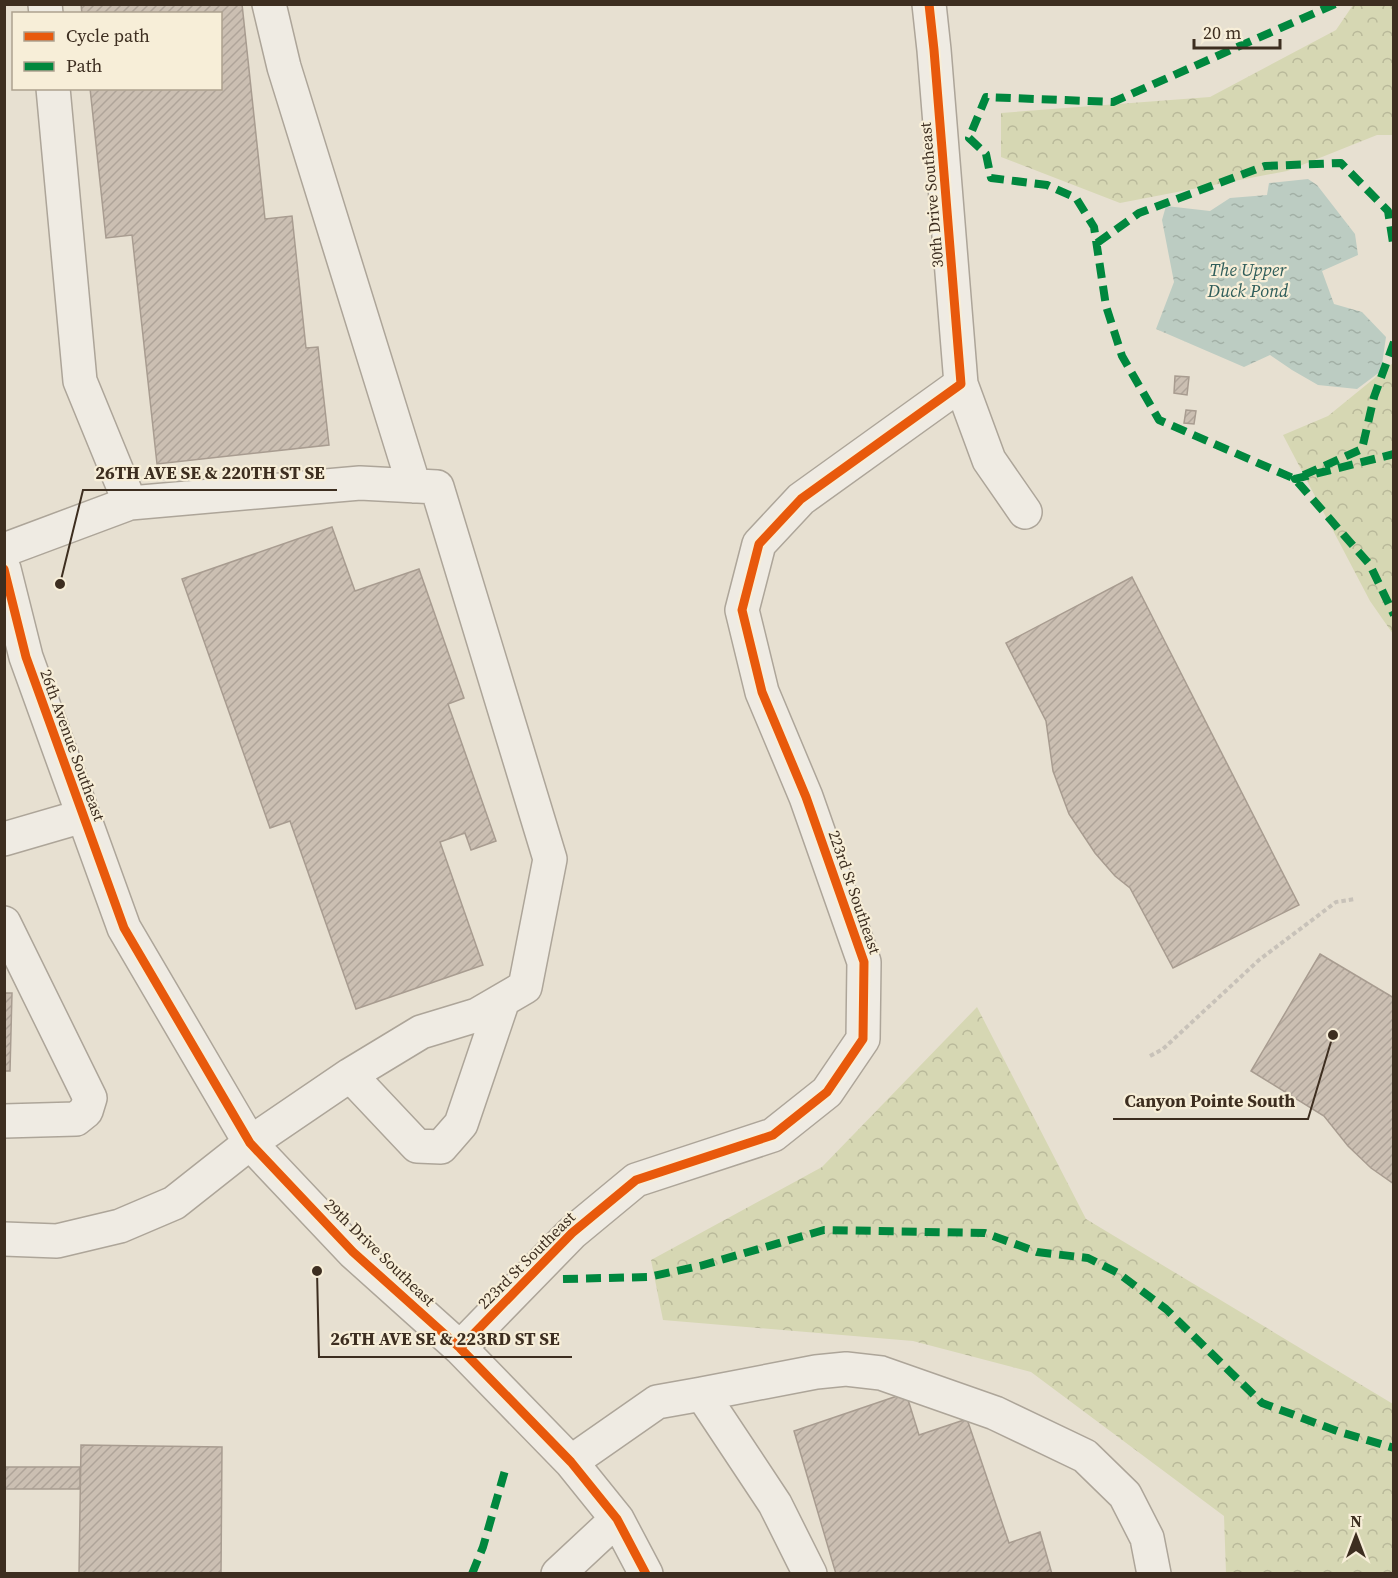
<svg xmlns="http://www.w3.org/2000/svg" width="1398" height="1578" viewBox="0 0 1398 1578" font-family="'Source Serif 4',serif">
  <defs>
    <pattern id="forest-crowns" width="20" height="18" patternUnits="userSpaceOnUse" patternTransform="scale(1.5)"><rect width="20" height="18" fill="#d6d7b3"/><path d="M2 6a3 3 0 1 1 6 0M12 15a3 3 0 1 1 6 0" fill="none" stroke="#b9b99a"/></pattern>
    <pattern id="water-ripples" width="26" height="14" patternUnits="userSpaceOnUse" patternTransform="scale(1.5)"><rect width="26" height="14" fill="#bcccc2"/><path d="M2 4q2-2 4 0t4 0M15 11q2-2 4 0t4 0" fill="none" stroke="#a2b0a6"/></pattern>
    <pattern id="building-hatch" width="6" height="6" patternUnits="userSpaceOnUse" patternTransform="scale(1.5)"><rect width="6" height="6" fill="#cbbfb2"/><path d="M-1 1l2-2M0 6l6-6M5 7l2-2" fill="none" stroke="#afa499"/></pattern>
  </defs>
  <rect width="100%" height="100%" fill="#e7e0d1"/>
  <path fill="url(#forest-crowns)" d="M1353,5h40v130h-16l-90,36 -167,32 -119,-46v-44l209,-16 126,-67z
    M1393,363v271l-23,-33 -87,-166 45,-19z
    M977,1007l109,212 307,185v169h-167l-2,-57 -193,-144 -118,-31 -250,-21 -12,-60 171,-93z"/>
  <path fill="url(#water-ripples)" d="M1308,179l9,6 38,49 3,21 -36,16 12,33 28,8 24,25 -5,34 -24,18 -39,-4 -26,-15 -22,-15 -26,12 -88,-38 18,-47 -12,-62 4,-14 44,5 20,-13 37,-3 2,-12z"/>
  <path fill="url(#building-hatch)" stroke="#a89c90" stroke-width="1.5" d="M81,4h161l23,215 27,-3 14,132 12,-1 11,98 -172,19 -25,-229 -26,3 -16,-150h130v-74h-138z
    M1175,376l14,1 -2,18 -13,-2z
    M1186,410l10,1 -2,13 -10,-1z
    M332,527l23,64 64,-22 45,129 -16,6 48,137 -25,9 -6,-17 -25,9 43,123 -127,44 -66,-188 -20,7 -88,-249z
    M1132,577l167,328 -126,63 -43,-80 -15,-12 -20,-23 -26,-39 -16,-43 -7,-50 -40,-78z
    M1320,954l74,44v186l-23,-16 -23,-22 -24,-30 -73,-45z
    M4,993h8l-2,78h-6z
    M4,1371h1l-1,73z
    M906,1393l13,42 48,-16 42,124 31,-11 12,42h-216l-42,-143z
    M81,1445l141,2 -1,127h-142z
    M4,1467h76v22h-76z"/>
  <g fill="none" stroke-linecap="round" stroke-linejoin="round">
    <g stroke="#ada599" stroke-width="36">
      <path id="minor" d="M45,4l1,10
        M269,4l15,63 130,419
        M929,4l5,46 27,334 28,76 36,52
        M53,88l27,293 50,122
        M4,550l126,-47 230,-20 77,4 113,372 -25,128 -48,28 -56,17 -71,43 -100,68 -76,60 -54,23 -63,15 -53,-2
        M4,569l22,88 98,271 126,215 103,109 107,96 111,114 46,57 29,55
        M4,839l79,-23
        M4,923l86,175 -4,13 -10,8 -72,2
        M350,1075l67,71 24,1 20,-23 42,-124
        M460,1348l112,-115 64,-53 137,-45 54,-43 36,-53 1,-77 -58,-165 -44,-105 -20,-82 17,-66 42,-45 160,-115
        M702,1394l114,-22 30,-3 35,4 114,40 90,43 40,39 22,43 7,36
        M571,1462l86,-60 45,-8 73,110 35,70
        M558,1574l59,-55"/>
    </g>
    <path stroke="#c8c2b9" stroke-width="4" stroke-dasharray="4.5 3" stroke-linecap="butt" d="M1150,1056l13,-7 96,-89 77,-58 19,-3"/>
    <use href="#minor" stroke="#efebe3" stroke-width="33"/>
    <path stroke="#00873e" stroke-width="8" stroke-dasharray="15 8" stroke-linecap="butt" d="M1335,4l-222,98 -127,-5 -17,41 17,16 5,24 56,7 29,13 18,29 12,79 16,50 37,64 136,59 75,86 24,50
      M1097,243l42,-30 126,-47 76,-3 47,48 6,38
      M1394,342l-20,55 -12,52 -67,30 99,-25
      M563,1279l85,-2 52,-11 124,-36 161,3 52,19 51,6 30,15 48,36 96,94 78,29 54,16
      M472,1574l11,-27 23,-80"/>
    <g stroke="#f7eed8" stroke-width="13">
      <path id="cycleway" d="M4,569l22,88 98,271 126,215 103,109 107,96 111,114 46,57 29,55
        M460,1348l112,-115 64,-53 137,-45 54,-43 36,-53 1,-77 -58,-165 -44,-105 -20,-82 17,-66 42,-45 160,-115 -27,-334 -5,-46"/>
    </g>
    <use href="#cycleway" stroke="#e8590c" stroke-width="9"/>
  </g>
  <g text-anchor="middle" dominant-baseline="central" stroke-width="4.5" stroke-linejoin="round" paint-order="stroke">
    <g font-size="16" fill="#3d2e20" stroke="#f7eed8">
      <text transform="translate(931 195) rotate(-95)">30th Drive Southeast</text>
      <text transform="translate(73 745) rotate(70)">26th Avenue Southeast</text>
      <text transform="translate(855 892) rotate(71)">223rd St Southeast</text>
      <text transform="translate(380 1252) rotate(44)">29th Drive Southeast</text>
      <text transform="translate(526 1260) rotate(-45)">223rd St Southeast</text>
    </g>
    <g font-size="18" font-style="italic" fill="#2f5d5a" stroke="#f7eed8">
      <text x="1248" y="269">The Upper<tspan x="1248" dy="21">Duck Pond</tspan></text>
    </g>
  </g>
  <path fill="none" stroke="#3d2e20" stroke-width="2" d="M60 584L83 490H337M1333 1035L1308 1119H1113M317 1271L319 1357H572"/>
  <g fill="#3d2e20" stroke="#f7eed8" stroke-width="2">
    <circle cx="60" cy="584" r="6"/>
    <circle cx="1333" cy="1035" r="6"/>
    <circle cx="317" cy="1271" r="6"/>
  </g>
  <g font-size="18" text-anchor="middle" font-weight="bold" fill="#3d2e20" stroke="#f7eed8" stroke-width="4.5" stroke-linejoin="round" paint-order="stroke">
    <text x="210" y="479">26TH AVE SE &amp; 220TH ST SE</text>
    <text x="1210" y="1107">Canyon Pointe South</text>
    <text x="445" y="1345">26TH AVE SE &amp; 223RD ST SE</text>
  </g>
  <rect width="1398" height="1578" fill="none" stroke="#3d2e20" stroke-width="12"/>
  <rect x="12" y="12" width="210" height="78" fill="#f7eed8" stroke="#ada18e" stroke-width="1.5"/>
  <rect x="24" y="32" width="30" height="9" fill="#e8590c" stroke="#ada18e" stroke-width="1.5"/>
  <text x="66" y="42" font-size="18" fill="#3d2e20">Cycle path</text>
  <rect x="24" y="62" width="30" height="9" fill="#00873e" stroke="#ada18e" stroke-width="1.5"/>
  <text x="66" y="72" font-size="18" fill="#3d2e20">Path</text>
  <g transform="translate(1356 1536)" stroke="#f7eed8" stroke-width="4.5" paint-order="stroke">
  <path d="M0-4.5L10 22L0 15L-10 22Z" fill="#3d2e20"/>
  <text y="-9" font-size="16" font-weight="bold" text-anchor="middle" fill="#3d2e20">N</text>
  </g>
  <path d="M1194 39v9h86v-9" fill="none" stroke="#3d2e20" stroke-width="3"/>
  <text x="1203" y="39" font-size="18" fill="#3d2e20" stroke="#f7eed8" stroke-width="4.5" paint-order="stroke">20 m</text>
</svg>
